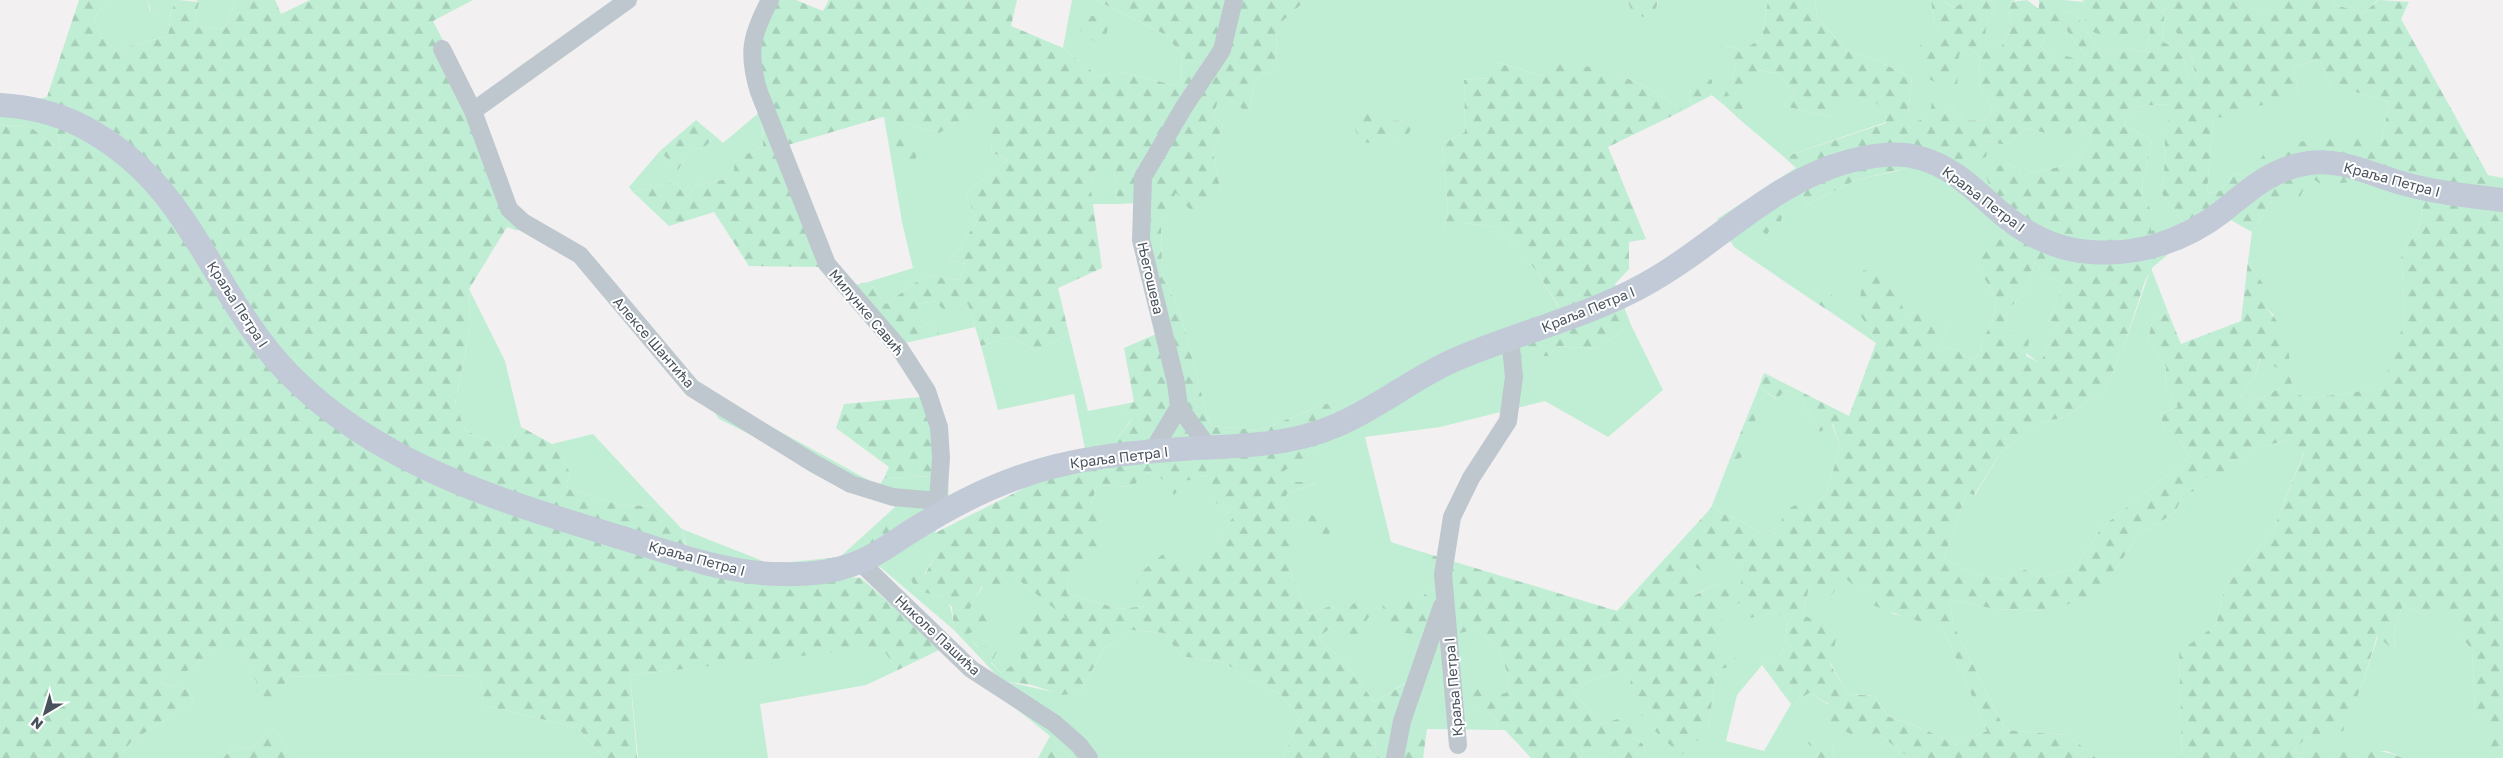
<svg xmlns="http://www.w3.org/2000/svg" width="2503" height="758" viewBox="0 0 2503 758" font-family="'Golos Text',sans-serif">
  <defs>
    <pattern id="forest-firs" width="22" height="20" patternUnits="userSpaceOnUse" patternTransform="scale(1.25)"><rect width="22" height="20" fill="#c0eed4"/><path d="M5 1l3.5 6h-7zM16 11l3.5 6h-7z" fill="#a6ceb8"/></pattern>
  </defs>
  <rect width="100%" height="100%" fill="#f2f0f0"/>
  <path fill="#c0eed4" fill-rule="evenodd" d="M107,0h40l3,11 14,-5v-6h14l-7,11 -3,25 -52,14 -15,-14 -6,-18z
    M196,0h40l-11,29 -31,-2 5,-25z
    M1072,0h24l70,35 16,20 -1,32 -64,-16 -18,6 -36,-29z
    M1306,0h321l1,4h30l-1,-4h111l-6,38 -19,12 -25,-5 19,17 -13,43 -12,-10v-15l-23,7 2,19 -7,4 -40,-24 -39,-18 -59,9 -49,-15 -7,16 -26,2 1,52 -23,12 6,69 -5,18 22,-8 31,4 39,42 24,39 -39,15 28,33 10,-10 38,3 35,-24 32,65 -55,47 -63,-36 -105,26 -75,10 26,105 28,9 10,18 9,1 1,19 -11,1 -6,8 -40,9 70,7 23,15 23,16 10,30 -2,19 -13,1 -17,15 18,4 4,16 -71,-1 -25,29h-23l-5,-16 9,-26 26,-35 -35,21 -29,-40 -27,-24 17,-14 9,-12 -14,-6 -22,9 -20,-49 -2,-35 17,-9 31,1 -47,-6 -7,-14 8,-10 27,-10 -25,-1 -7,-11 33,-21 23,-51 -79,31 -50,-4 -29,-110 -19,-45 -1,-51 15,-28 44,-4 -7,-36 10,-26 -10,-11 8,-23 27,21 9,-37 19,-6 1,-44zM1404,120l-7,20 -7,-5 1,-14z
    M1815,0h116l3,22 5,10 20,23 8,-9 13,11 -1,28 14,24 -9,12 -21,-1 -15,-17 -18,14 -17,5 -5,-9 4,-35 -30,-15 -36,-13 -29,-33z
    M1945,0h20l-9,8 -12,-6z
    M1990,0h26l-6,2c-3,25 7,24 -11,47l-14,-10 1,-12 9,-21z
    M2062,0l22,2 2,21 59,1 5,5 -2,15 5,9 -25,-4 -24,8 -28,-42 -14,-6z
    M2234,0h35v10l-6,5 -14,-8 -7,2 -7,-4z
    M2334,0h44l-15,13 -30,-9z
    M2163,8l13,2v22l14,19 6,26h-7c-5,-19 -7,-27 -26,-35 -2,-14 3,-18 0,-34z
    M2065,28l21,28 -3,6h-25l-18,-16 7,-11z
    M2320,59l12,33h24l34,10 -9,39 -130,34 -16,-2 -15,18 -13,2 6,-75c17,-2 27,-6 43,-12 14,-5 29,-6 43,-11l-6,-28z
    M1757,70l19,3 19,20 -12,13 50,11 6,-22 33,3 13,14 1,10 -102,35 -45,-38z
    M47,97l15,54 -33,-25 -29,-1v-18z
    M988,104l4,48 16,8 -42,33 11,29 -27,38 16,4 -7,16 -33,-5 -40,29 -18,-22 45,-14 -11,-46 -18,-105 55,16z
    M2166,104l6,4 -7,29 -1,39 -4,15 24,33 -11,26 -23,-19 1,-21 -10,-17 11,-53 -28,-15 8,-18z
    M761,111l2,36 -27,12 -2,19 -39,7 -7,12 -13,-15 -42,10 -4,-5 31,-36 18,19 14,-21 12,-1 11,-12 8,7z
    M2081,123l10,13 -10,22 -26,10 -26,5 -23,-10 -16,30 14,40 -25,36 18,31 -5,23 -10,17 -1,15 -12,4 -12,-9 -17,-3 7,-21 -20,-13 -22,1 -45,-2 16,31 -44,-30v-19l-13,-6 -10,10 -75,-51 -17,-28 72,-47 18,33 49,-25 41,-9 91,-30 17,4 21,-17 19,5 7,-6z
    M1095,170h19l4,34h-27l-1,-21z
    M2309,176l61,4 55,17 -6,30 -18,26 4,66 -22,69 -77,11 -13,-9 -3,-16 -10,14 -24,13 -16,-4 14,-18 20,-64 -9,-8v-20l-17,-26 4,-29 21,-32z
    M2035,262l8,13 20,8 -14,37 10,6 -19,37c-18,-10 -19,-21 -33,-32l-1,-21 16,-13z
    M2151,268l17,44 -16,10 -4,18 18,27 -1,17 13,23 -18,6 7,26 12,1 11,17 -88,70 -28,42 -35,9 -17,-10 -19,12 -33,-8 -26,-14 23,-66 8,3 26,-43 37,-29 27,-6 40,-27 19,-44z
    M469,289l36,72 16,66 -15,23 -41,-20 -10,-26 15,-77z
    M937,301l31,3 7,23 -34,8 -23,-17 -1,-14z
    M1069,334l19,77 37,-7 6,16 -17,23 -28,11 -12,-60 -76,16 -17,-64 29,-9 26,14z
    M696,385l183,101 5,-8 51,-2 13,-5 1,30 -14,32v22l-19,35c31,8 35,6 38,40l-74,-63 -28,5 43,-42v-23l-176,-88z
    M1759,387l17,12 9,-9 16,10 19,32 12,-8 8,23 -14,48 -46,38 -19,1 -16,-11 -34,-15 17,-44 16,-8 13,-46 -6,-3z
    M593,434l66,71 -36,1 -57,-19 4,-15 -18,-28z
    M2286,441l18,11 -32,81 -47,54 -9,38 -37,28 3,105h-86l-28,-23 -63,-5 -52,-106 -3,-25 44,10 54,2 62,-34 30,-44 35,-20 9,-21 19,-15 25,-16 13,-2 21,-13z
    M1146,472c25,11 37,10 62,3v21l25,21 -16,24 -72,65 -26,3 -52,-15 2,-18 28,-91 35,2z
    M682,529l88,35 -17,2 -67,-21z
    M1733,558l8,8v18h-23l-26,12 -3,-21 6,-8 14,7z
    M1844,576l15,14 9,-2 25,26 28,6 23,11 43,100 -31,14 -28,-14 -41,-15 -12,-20 -27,-2 -45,-79 6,-29z
    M1020,581l47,37 -45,41 -21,14 -35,-39 29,-10 -27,-14 15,-24z
    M1740,603l10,14 27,-4 11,7 -5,33 -21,12 -25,30 -11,46 38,10 27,-47 18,-11 68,40 33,25h-76l-2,-11 -15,6 1,5h-172l-3,-14 -12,-8 -10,-18 -20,6 -27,-31 15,-12 30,-11 12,8 -1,19 12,18 7,-9 13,14 46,11 8,-61 -5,-21 15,-43z
    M2403,605l22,10 15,-7 32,42 3,63 21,10 -7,35h-86l-16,-7 -97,3 16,-16 37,-8 20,-48 15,-46 17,14 -1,-21z
    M1132,630l32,3 17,23 45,7 16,13 38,18 21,25 -19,39h-210l-22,-22 -46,-37 -2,-18c26,4 52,14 77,12l25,-44z
    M881,646l17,24 -32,15 -106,19 8,54h-130l-8,-83z
    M212,652h29l28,54 20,-29 71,-3 121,2 2,29 95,23 26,30h-311l-21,-32 -21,23 -16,-3 -12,12h-105l14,-17 61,-39 -4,-12 -30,-7 11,-12h17z
    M1583,749h31l3,9h-36z"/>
  <path fill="url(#forest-firs)" fill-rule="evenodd" d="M79,0h28l-12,18 6,18 15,14 52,-14 3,-25 7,-11 21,2 -5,25 31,2 11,-29h39l6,14 29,-14h163l-40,21c35,67 70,136 85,210l-11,-4 -38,62 1,38 -15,76 10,27 41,20 15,-23 31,17 18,28 -4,15 57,19 36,-1 23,24 7,35 172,14 80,71 -43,21 -17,-23 -251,28 7,83h-33l-26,-30 -95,-23 -2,-29 -121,-2 -71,3 -20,30 -28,-55h-29l-25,19h-17l-11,12 30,7 4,12 -61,39 -14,17h-118v-633l29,1 33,25 -15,-54z
    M147,0h17v6l-13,5z
    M765,0h31l27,11 6,-11h188l-6,26 52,22 36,29 18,-6 64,16 1,-32 -16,-20 -70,-35h210l-29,26 -1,44 -19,6 -9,37 -27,-20 -8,22 10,11 -10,26 7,36 -25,28 -19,-23 -15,27 1,51 19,45 29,110 50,4 79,-31 -23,51 -32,21 6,11h27l-29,11 -8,10 7,13 14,-5 33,12 -6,14 -25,-15 -16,9 12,15 -11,20 20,49 22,-9 14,6 17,-15 13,12 -19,29 -20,-14 -17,14 27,24 29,40 36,-21 3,22 -30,13 3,18 -12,8 5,16h-97l19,-39 -21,-25 -38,-18 -16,-13 -45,-7 -17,-23 -32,-3 -28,19 -25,44 -17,2 -30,-10 -30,-4 -48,-51 -2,-23 -11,-10 -25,-7 -8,-17 8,-5 9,7 10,-20v-22l179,-90 17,-22 -6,-17 9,-2 -10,-54 32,-14 -20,-131 -18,1 -4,-34h-19l-5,13 12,85 -44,20 11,46 -33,17 -26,-14 -29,9 -13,-42 -21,11 -11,-14 -18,3v14l23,17 -36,8 -50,-58 13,-3 18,22 40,-29 33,5 7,-16 -16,-4 27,-38 -11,-29 42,-33 -16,-8 -5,-47 -48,28 -56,-16 -95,28 35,122 -74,-1 -35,-54 -45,14 -36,-34 42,-10 13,15 7,-12 38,-7 2,-19 28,-12 -1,-26 -17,-67zM1147,472l17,8 10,15 11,-14 23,-6v21l25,21 -16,24 -26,22 -23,-13 -33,27 10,29 -26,3 -52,-15 2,-18 15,-4 17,-22 -3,-38 -7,-8 6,-19 35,2zM1020,581l46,37 -49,-8 4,49 -20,14 -10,-10 10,-19 -24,3 -10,-13 28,-9 -3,-15h-23l13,-24 21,7z
    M1627,0h30c1,10 -5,13 -12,17l-11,-2z
    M1768,0h47l2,17 29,33 36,13 30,15 -4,35 6,9 15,-5 3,-15 16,1 15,17 21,1 9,-12 -14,-24 1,-28 -13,-11 -8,9 -2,33c-28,-6 -34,-8 -41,-36l9,-14 14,-6 -5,-10 -3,-22h14l-1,2 11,6 10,-8h25l5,6 -9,21 -1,12 14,10c18,-22 8,-22 11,-47l17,-2 12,9v-9h23v9l14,6 28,42 24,-8 24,4 -4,-9 2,-15 -5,-5 -5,11c-17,1 -46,8 -54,-13 -2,-6 -1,-14 -2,-20l-2,-2h152l1,5 7,4 7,-3 14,9 6,-5v-10h65l-1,4 30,9 16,-13 30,2 -8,17 87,156 15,3v580h-14l6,-35 -20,-10 -3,-63 -32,-41 -15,6 -22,-10 -9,24 1,22 -18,-15 -14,46 -20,49 -37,7 -16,16c40,-1 74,-13 113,4h-221l-3,-106 37,-27 9,-38 47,-54 32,-80 -18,-12 -24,5 -21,13 -13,2 -6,19 -18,-3 -4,14 -16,1 -9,21 -35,20 -30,44 -21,20 -41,14 -54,-2 -44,-10 3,25 52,106 63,5 28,23h-186l-33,-25 -16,7 -32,-18v-18l-20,-11 -18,11 -29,-39 21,-12 5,-33 -11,-7 -27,5 -10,-15 -14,4 -14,41 21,1 4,16 -21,5 -8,61 -27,24 -26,-24 7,-11 -13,-14 -7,10 -13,-19 2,-19 -12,-8 -30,11 -15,12 27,31 20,-6 13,5 -3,13 12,8 3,14h-29l-3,-9h-31l-2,9h-50l-26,-28h-7l-4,-16 -18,-4 -9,-9 4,-11 10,-2 12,7 13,-2 2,-18 -10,-30 -23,-16 -15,4 -8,-19 -31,22 -26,-5 -13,-25 40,-8 6,-8 11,-1 -1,-19h-9l-10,-19 198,60 94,-103 34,15 16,11 19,-1 3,-22 17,-8 10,5 16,-13 14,-48 -7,-23 -13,8 -19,-32 -16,-10 -8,9 -18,-12 5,-14 85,43 27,-73 -17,-31 4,-42 29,5 13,39 22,-2 20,14 -7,21 17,3 12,9 12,-4 1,-15 10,-17 5,-23 -18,-31 6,-25 19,-12 -19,-60 21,-9 23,10 26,-5 26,-10 10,-22 -10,-13 -13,13 -15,-9 -8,6 -19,-5 -21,17 -17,-4 -2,16 -46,17 -16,-10 -68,16 -49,25 -18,-33 7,-4 -12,-11 102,-34 -1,-10 -13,-15 -10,8 -22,-11 -7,22 -50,-11 12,-13 -19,-20 -18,-3 -19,49 -18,-17 11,-23 5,-17 -14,-2 -5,-15 25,5 19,-12zM2163,8l12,2 1,22 14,19 6,26h-7c-5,-19 -7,-27 -26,-35 -2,-14 3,-18 0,-34zM2065,28l21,28 -3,5 -17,-5 -8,6 -18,-16 7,-11 12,2zM2320,59l12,33h24l34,10 -9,39 -14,3 -14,-11 -60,10 -30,12 -12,20 -16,-2 -15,18 -13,2 6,-75 23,-2 21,-10 23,-4 19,-7 -6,-28zM2165,104l6,4 -6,29 -1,39 -4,15 24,33 45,-5 23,13 21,-32 25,2 11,-26 13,9 48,-5 55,17 -6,30 -18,26 4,66 -23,69 -76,11 -13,-9 -3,-17 -9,4 -1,11 -24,13 -16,-4 14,-18 6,-21 19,11 11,-8c-4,-23 -7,-36 -25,-54v-20l-17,-26 -7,60 -60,23 -13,-32 -16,10 -4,18 18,27 -1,17 13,23 -18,6 7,27h12l11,17 -88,70 -28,42 -35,9 -17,-10 -19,12 -33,-8 -26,-14 23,-66 7,3 27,-43 37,-29 27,-6 40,-27 19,-44 21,-65 7,-13 21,-18 -9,-24 -13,5v-21l-10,-17 11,-53 -28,-15 8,-18zM2035,262l8,13 20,8 -14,37 10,6 -19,37 -14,-7 5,-25 -17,5 -7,-5 -1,-21 16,-13zM1733,558l8,8v18h-23l-25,12 -4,-21 6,-8 14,8zM1844,577l15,13 9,-2 5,17c24,11 48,15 71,26l43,100 -31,14 -28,-14 -41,-15 -12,-20 -27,-2 -18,-30 8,-33 -35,-16 6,-29 11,-2 11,12z
    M1087,15l14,2 7,9 -3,17h-9l-16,-13z
    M1496,62l50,15 10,-13 49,4 39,18 40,24 -76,37 38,92 -17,3v27l-14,15 16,41 -35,24 -38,-3 -10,10 -27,1 -1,-34 39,-16 -24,-38 -39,-42 -31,-4 -22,9 5,-19 -6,-69 23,-12 -1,-52 26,-2z
    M1700,75l12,5v15l-21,11 -2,-19z
    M1378,109l13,12 13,-1 9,6 -8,13 -8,1 -7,-5 -5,9 -25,-2 -5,-13 2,-11z
    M696,120l19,16 -11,12 -12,1 -14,21 -18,-19z
    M910,133c8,12 10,20 2,34 -14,-11 -18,-15 -15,-33z
    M1774,211l8,5 -2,10 -8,-1 -5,10 -9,-6 6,-10z
    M1819,288h8l5,6v19l-23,-15z
    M921,397l14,30v49l-51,2 5,-11 -53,-39 8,-24z
    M1751,407l6,3 -4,23 -9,23 -16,8z
    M895,507v23l-43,42 -82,-8 70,-7z
    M272,726l21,32h-70l12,-12 16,3z
    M1427,729l-4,29h-21l3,-21z
    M1823,735l9,12 2,11h-16l-1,-5 -9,-10 4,-4z
    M1050,736l22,22h-34z"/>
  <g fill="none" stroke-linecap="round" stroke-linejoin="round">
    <path stroke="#bec7ce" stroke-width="18" d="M770,0c-19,36 -23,53 -11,92l68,172 73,85 27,42 12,36 2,31 -3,43 3,11
      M442,49l31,62 36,98 14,13 57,33 112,133 121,75 38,21 42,13 45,4
      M473,111l155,-111
      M1209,448l-30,-41 -3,-24 -35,-143 2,-63 41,-70 38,-57 12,-50
      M1152,452l27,-45
      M860,562l111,107 83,54 25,22 10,13
      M1458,745l-15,-171 9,-57 19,-39 37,-57 6,-44 -4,-40
      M1395,758l7,-37 40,-115"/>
    <path stroke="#c1cad6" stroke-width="24" d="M0,105c34,2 65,10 94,28 99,57 119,163 194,240 91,94 220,130 341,167 49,15 100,34 152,34 23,1 48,-1 70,-9 22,-7 43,-23 62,-35 32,-20 65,-38 101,-51 58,-22 120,-27 182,-31 47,-2 95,-3 139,-22 44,-18 80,-50 124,-68 61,-26 127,-41 185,-73 70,-38 128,-104 206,-124 23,-6 48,-10 70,-3 34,9 56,34 81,55 26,22 56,37 90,39 48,4 95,-12 132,-41 27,-22 50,-43 86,-48 33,-5 65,13 96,21 33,9 64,12 98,16"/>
  </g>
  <g text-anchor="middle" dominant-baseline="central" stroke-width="4" stroke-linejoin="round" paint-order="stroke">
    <g font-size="14" fill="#48525d" stroke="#fff">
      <text transform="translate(2392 179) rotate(15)">Краља Петра I</text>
      <text transform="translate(1984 199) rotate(37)">Краља Петра I</text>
      <text transform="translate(1151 278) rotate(77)">Његошева</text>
      <text transform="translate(238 304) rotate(57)">Краља Петра I</text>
      <text transform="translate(1588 309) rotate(-22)">Краља Петра I</text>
      <text transform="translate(867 312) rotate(50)">Милунке Савић</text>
      <text transform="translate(654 342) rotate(49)">Алексе Шантића</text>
      <text transform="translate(1119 457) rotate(-7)">Краља Петра I</text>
      <text transform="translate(697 558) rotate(15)">Краља Петра I</text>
      <text transform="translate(938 635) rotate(43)">Николе Пашића</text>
      <text transform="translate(1453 687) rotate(-95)">Краља Петра I</text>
    </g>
  </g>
  <g transform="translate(45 713) rotate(218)" stroke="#ffffff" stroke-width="4" paint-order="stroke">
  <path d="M0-4L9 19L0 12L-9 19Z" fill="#48525d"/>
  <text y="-8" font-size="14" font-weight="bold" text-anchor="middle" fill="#48525d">N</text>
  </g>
</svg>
